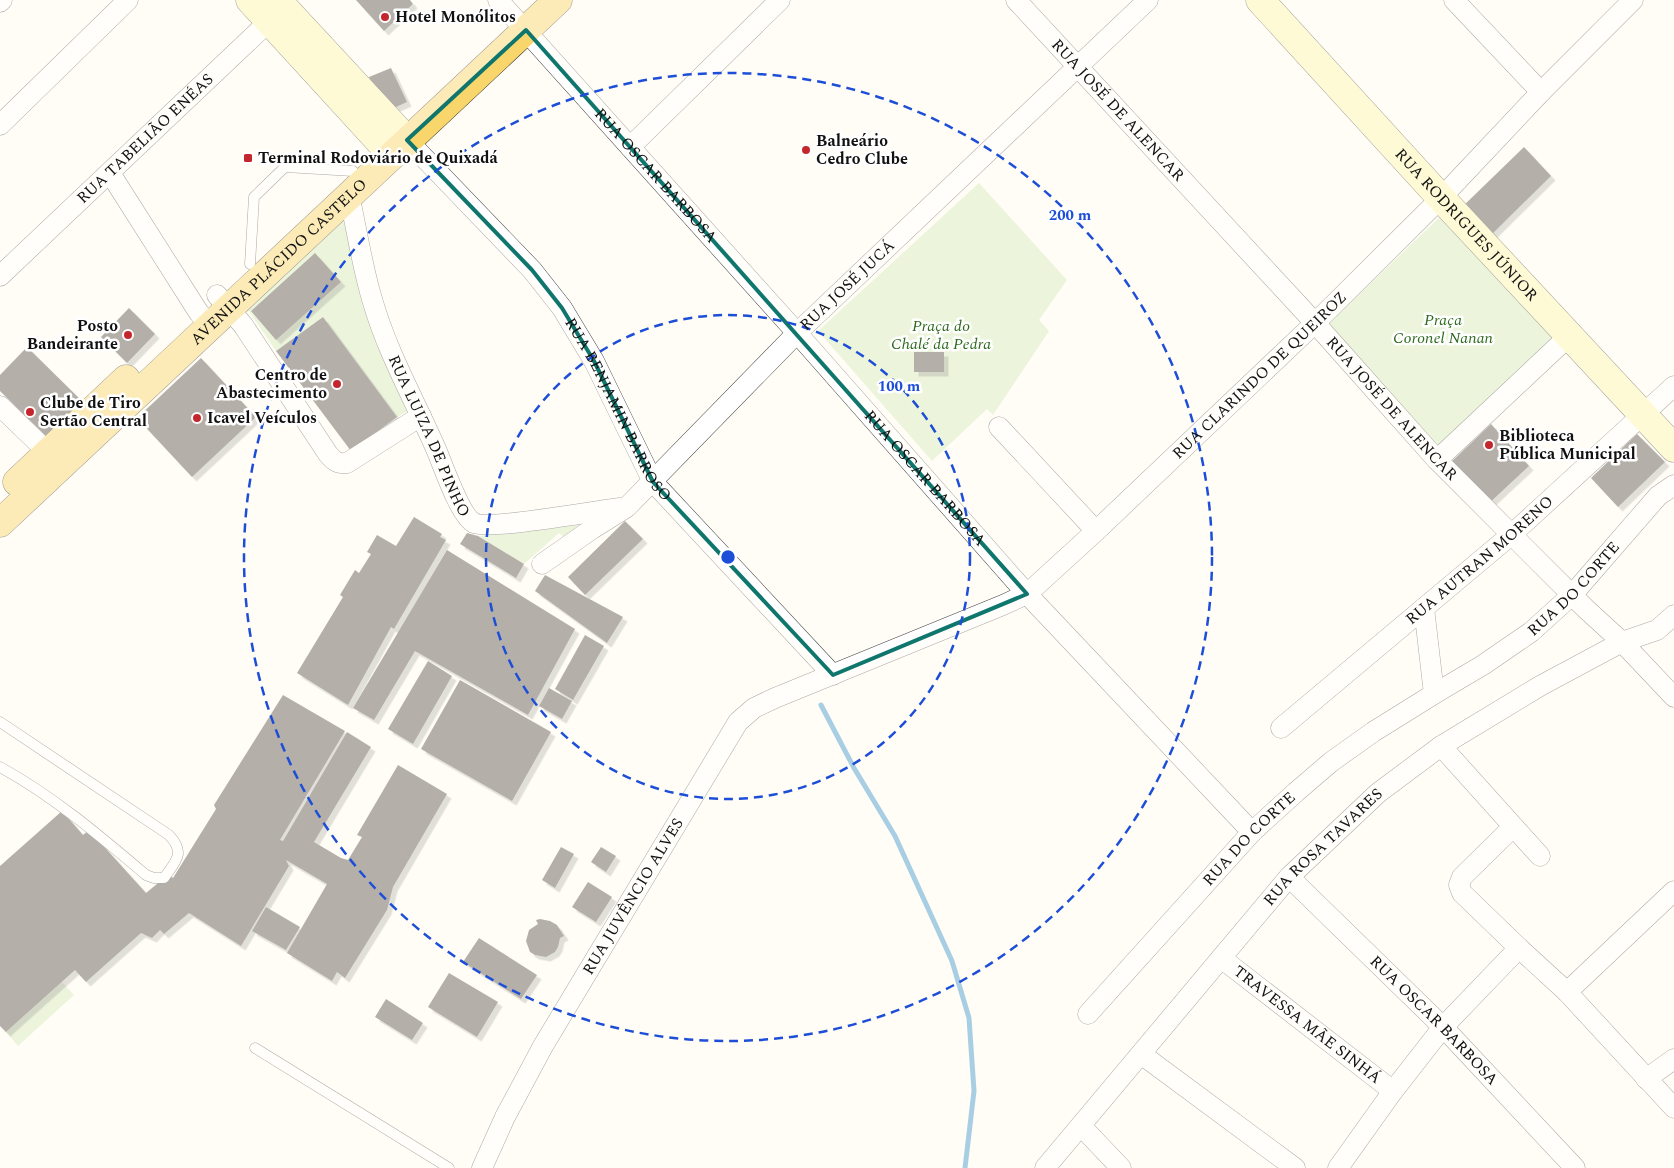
<svg xmlns="http://www.w3.org/2000/svg" width="1674" height="1168" viewBox="0 0 1674 1168" font-family="Spectral,serif">
  <defs>
    <filter id="shadow"><feDropShadow dx="4.5" dy="4.5" stdDeviation="0" flood-color="#0004"/></filter>
  </defs>
  <rect width="100%" height="100%" fill="#fffdf5"/>
  <path fill="#d5ebbd" d="M979,183l88,97 -28,40 10,11 -56,84 -6,-6 -55,52 -114,-130z
    M1445,212l112,121 -118,113 -111,-122z
    M341,214l11,12 56,185 -11,6 -74,-100 -47,34 -32,-47z
    M579,525l-14,14 -6,-6 -35,31 -46,-28z
    M62,982l12,13 -56,51 -12,-14z"/>
  <g fill="none" stroke-linecap="round" stroke-linejoin="round">
    <path stroke="#3f96cf" stroke-width="5" d="M821,705l33,63 41,68 57,125 17,57 5,73 -9,77"/>
  </g>
  <path fill="#5a524d" filter="url(#shadow)" d="M356,0h54l3,4 -29,27z
    M391,68l16,34 -22,10 -16,-35z
    M1524,147l27,29 -65,64 -28,-29z
    M315,253l26,29 -65,58 -25,-29z
    M129,308l26,26 -28,29 -26,-26z
    M323,317l74,100 -46,34 -75,-100z
    M27,347l59,58 -35,36 -51,-50v-16z
    M914,352h30v20h-30z
    M201,358l55,59 -64,60 -55,-59z
    M1491,424l38,42 -44,41 -38,-41z
    M1637,434l28,28 -47,45 -27,-29z
    M414,517l28,17 -2,3 6,3 -52,89 -3,-2 -43,78 -51,-32 46,-76 -3,-2 15,-25 4,3 12,-19 -4,-2 10,-17 19,11z
    M625,521l18,18 -58,56 -17,-18z
    M467,533l11,3 46,28 -8,14 -56,-34z
    M447,550l128,79 -47,86 -113,-64 -41,69 -21,-12z
    M545,575l78,42 -16,26 -72,-52z
    M585,635l19,11 -31,54 -18,-11z
    M428,661l24,15 -39,68 -25,-15z
    M460,680l91,52 -39,69 -91,-52z
    M549,688l23,13 -10,18 -23,-13z
    M283,695l62,36 -65,109 3,1 64,-109 24,15 -57,95 27,16 7,2 14,-23 -5,-2 41,-70 49,29 -54,93 -6,23 -42,68 -8,-6 -5,9 -45,-28 40,-69 -41,-24 3,6 -48,80 -52,-33 -25,21 -4,-4 -8,8 -11,-5 -55,49 -11,-12 -69,62 -6,-6v-160l62,-55 21,24 6,-5 57,63 23,-19 4,4 43,-69 -2,-4z
    M561,847l13,7 -19,34 -13,-8z
    M601,847l15,9 -10,16 -15,-10z
    M588,882l24,15 -16,25 -24,-15z
    M266,907l34,20 -14,23 -34,-19z
    M540,919l10,2 7,4 7,11 -4,2 -2,9 -3,5 -9,5 -11,-2 -5,-3 -4,-11 3,-11 9,-6 -2,-4z
    M479,938l58,37 -16,24 -58,-37z
    M449,973l49,29 -21,35 -49,-30z
    M386,999l37,24 -11,17 -37,-23z"/>
  <g fill="none" stroke-linecap="round" stroke-linejoin="round">
    <g stroke="#444" stroke-width="11">
      <path id="service" d="M250,264l4,-67 31,-30 68,4
        M0,722l169,113c17,18 7,26 -5,43h-10l-8,-3c-46,-39 -93,-79 -146,-108
        M255,1048l194,120"/>
    </g>
    <g stroke="#444" stroke-width="21">
      <g id="minor">
        <path id="s1" d="M498,0l299,333 230,261 225,238"/>
        <path id="s2" d="M1016,0l299,323 122,137 149,149 36,33 52,55"/>
        <path d="M1454,0l87,92"/>
        <path d="M0,2l2,-2"/>
        <path d="M0,125l128,-125"/>
        <path id="s3" d="M407,140l125,130 30,38 32,53 59,121 180,193"/>
        <path d="M630,147l150,-147"/>
        <path d="M110,173l89,140 11,12"/>
        <path id="s4" d="M349,195c8,35 13,71 23,104 15,53 42,100 64,150 7,16 24,67 38,74 15,7 122,-12 146,-15"/>
        <path id="s5" d="M0,276l279,-264"/>
        <path d="M217,295l26,30 85,129c6,7 9,10 19,9l74,-47"/>
        <path d="M0,406l58,56"/>
        <path d="M999,427l97,104"/>
        <path d="M1437,460l132,-124"/>
        <path id="s6" d="M542,564l50,-35 35,-22 170,-174 351,-333"/>
        <path d="M1424,608l10,86"/>
        <path id="s7" d="M1281,728l230,-193 163,-149"/>
        <path d="M1441,746l99,110"/>
        <path d="M1513,827l-51,50 -3,8 3,8 57,55 48,44 107,116"/>
        <path id="s8" d="M1289,877l154,150 132,141"/>
        <path id="s9" d="M1221,958l172,133"/>
        <path d="M1567,992l107,-101"/>
        <path id="s10" d="M1088,1014l164,-182 44,-40 35,-30 42,-30 61,-38 49,-29 48,-33 41,-37 86,-99 16,-11"/>
        <path d="M1141,1054l154,114"/>
        <path d="M1646,1079l28,-20"/>
        <path d="M1081,1126l40,42"/>
        <path id="s11" d="M482,1168l23,-51 38,-71 195,-324 16,-14 21,-10 228,-93 24,-11 69,-63 219,-208 126,-125 100,-106 92,-92"/>
        <path id="s12" d="M1045,1168l244,-291 89,-84 63,-47 99,-60 82,-44 35,-12 17,-15"/>
        <path d="M1338,1168l55,-77 50,-64 76,-79"/>
      </g>
    </g>
    <g stroke="#333" stroke-width="29">
      <g id="secondary">
        <path d="M250,0l142,155"/>
        <path d="M277,0l130,140"/>
        <path id="s13" d="M1260,0l181,198 233,250"/>
      </g>
    </g>
    <g stroke="#222" stroke-width="29">
      <g id="primary">
        <path d="M17,482l109,-103"/>
        <path id="s14" d="M0,523l558,-523"/>
      </g>
    </g>
    <use href="#service" stroke="#fff" stroke-width="10"/>
    <use href="#minor" stroke="#fff" stroke-width="20"/>
    <use href="#secondary" stroke="#fff6b0" stroke-width="28"/>
    <use href="#primary" stroke="#f9d66b" stroke-width="28"/>
  </g>
  <path d="M0 0H1674V1168H0ZM526,30l501,564 -194,81 -180,-193 -59,-121 -32,-53 -30,-38 -125,-130z" fill="#fffdf5" fill-opacity=".55" fill-rule="evenodd"/>
  <path fill="none" stroke="#0f766e" stroke-width="4" stroke-linejoin="round" d="M526,30l501,564 -194,81 -180,-193 -59,-121 -32,-53 -30,-38 -125,-130z"/>
  <g fill="none" stroke="#1d4ed8" stroke-width="2.5" stroke-dasharray="9 6">
    <circle cx="728" cy="557" r="242"/>
    <circle cx="728" cy="557" r="484"/>
  </g>
  <g fill="#c4262e" stroke="#fff" stroke-width="2">
    <circle cx="385" cy="17" r="5"/>
    <circle cx="806" cy="150" r="5"/>
    <rect x="243" y="153" width="10" height="10" rx="2.5"/>
    <circle cx="128" cy="335" r="5"/>
    <circle cx="337" cy="384" r="5"/>
    <circle cx="30" cy="412" r="5"/>
    <circle cx="197" cy="418" r="5"/>
    <circle cx="1489" cy="445" r="5"/>
  </g>
  <g text-anchor="middle" dominant-baseline="central" stroke-width="5" stroke-linejoin="round" paint-order="stroke">
    <g font-size="16" font-weight="bold" fill="#111" stroke="#fff" text-anchor="start">
      <text x="395" y="17">Hotel Monólitos</text>
      <text x="816" y="141">Balneário<tspan x="816" dy="18">Cedro Clube</tspan></text>
      <text x="258" y="158">Terminal Rodoviário de Quixadá</text>
      <text x="118" y="326" text-anchor="end">Posto<tspan x="118" dy="18">Bandeirante</tspan></text>
      <text x="327" y="375" text-anchor="end">Centro de<tspan x="327" dy="18">Abastecimento</tspan></text>
      <text x="40" y="403">Clube de Tiro<tspan x="40" dy="18">Sertão Central</tspan></text>
      <text x="207" y="418">Icavel Veículos</text>
      <text x="1499" y="436">Biblioteca<tspan x="1499" dy="18">Pública Municipal</tspan></text>
    </g>
    <g font-size="16" fill="#111" stroke="#fff">
      <text stroke="none"><textPath href="#s2" startOffset="150">RUA JOSÉ DE ALENCAR</textPath></text>
      <text stroke="none"><textPath href="#s5" startOffset="200">RUA TABELIÃO ENÉAS</textPath></text>
      <text stroke="none"><textPath href="#s1" startOffset="236">RUA OSCAR BARBOSA</textPath></text>
      <text stroke="none"><textPath href="#s13" startOffset="305">RUA RODRIGUES JÚNIOR</textPath></text>
      <text stroke="none"><textPath href="#s14" startOffset="382">AVENIDA PLÁCIDO CASTELO</textPath></text>
      <text stroke="none"><textPath href="#s6" startOffset="415">RUA JOSÉ JUCÁ</textPath></text>
      <text stroke="none"><textPath href="#s11" startOffset="1151">RUA CLARINDO DE QUEIROZ</textPath></text>
      <text stroke="none"><textPath href="#s3" startOffset="345">RUA BENJAMIN BARROSO</textPath></text>
      <text stroke="none"><textPath href="#s2" startOffset="555">RUA JOSÉ DE ALENCAR</textPath></text>
      <text stroke="none"><textPath href="#s4" startOffset="255">RUA LUIZA DE PINHO</textPath></text>
      <text stroke="none"><textPath href="#s1" startOffset="641">RUA OSCAR BARBOSA</textPath></text>
      <text stroke="none"><textPath href="#s7" startOffset="260">RUA AUTRAN MORENO</textPath></text>
      <text stroke="none"><textPath href="#s10" startOffset="650">RUA DO CORTE</textPath></text>
      <text stroke="none"><textPath href="#s10" startOffset="238">RUA DO CORTE</textPath></text>
      <text stroke="none"><textPath href="#s12" startOffset="425">RUA ROSA TAVARES</textPath></text>
      <text stroke="none"><textPath href="#s11" startOffset="311">RUA JUVÊNCIO ALVES</textPath></text>
      <text stroke="none"><textPath href="#s8" startOffset="204">RUA OSCAR BARBOSA</textPath></text>
      <text stroke="none"><textPath href="#s9" startOffset="109">TRAVESSA MÃE SINHÁ</textPath></text>
    </g>
    <g font-size="16" font-style="italic" fill="#2f6b1f" stroke="#fff">
      <text x="1443" y="320">Praça<tspan x="1443" dy="18">Coronel Nanan</tspan></text>
      <text x="941" y="326">Praça do<tspan x="941" dy="18">Chalé da Pedra</tspan></text>
    </g>
  </g>
  <circle cx="728" cy="557" r="8" fill="#1d4ed8" stroke="#fff" stroke-width="2.5"/>
  <g font-size="15" text-anchor="middle" font-weight="bold" fill="#1d4ed8" stroke="#fff" stroke-width="5" stroke-linejoin="round" paint-order="stroke">
    <text x="1070" y="220">200 m</text>
    <text x="899" y="391">100 m</text>
  </g>
</svg>
